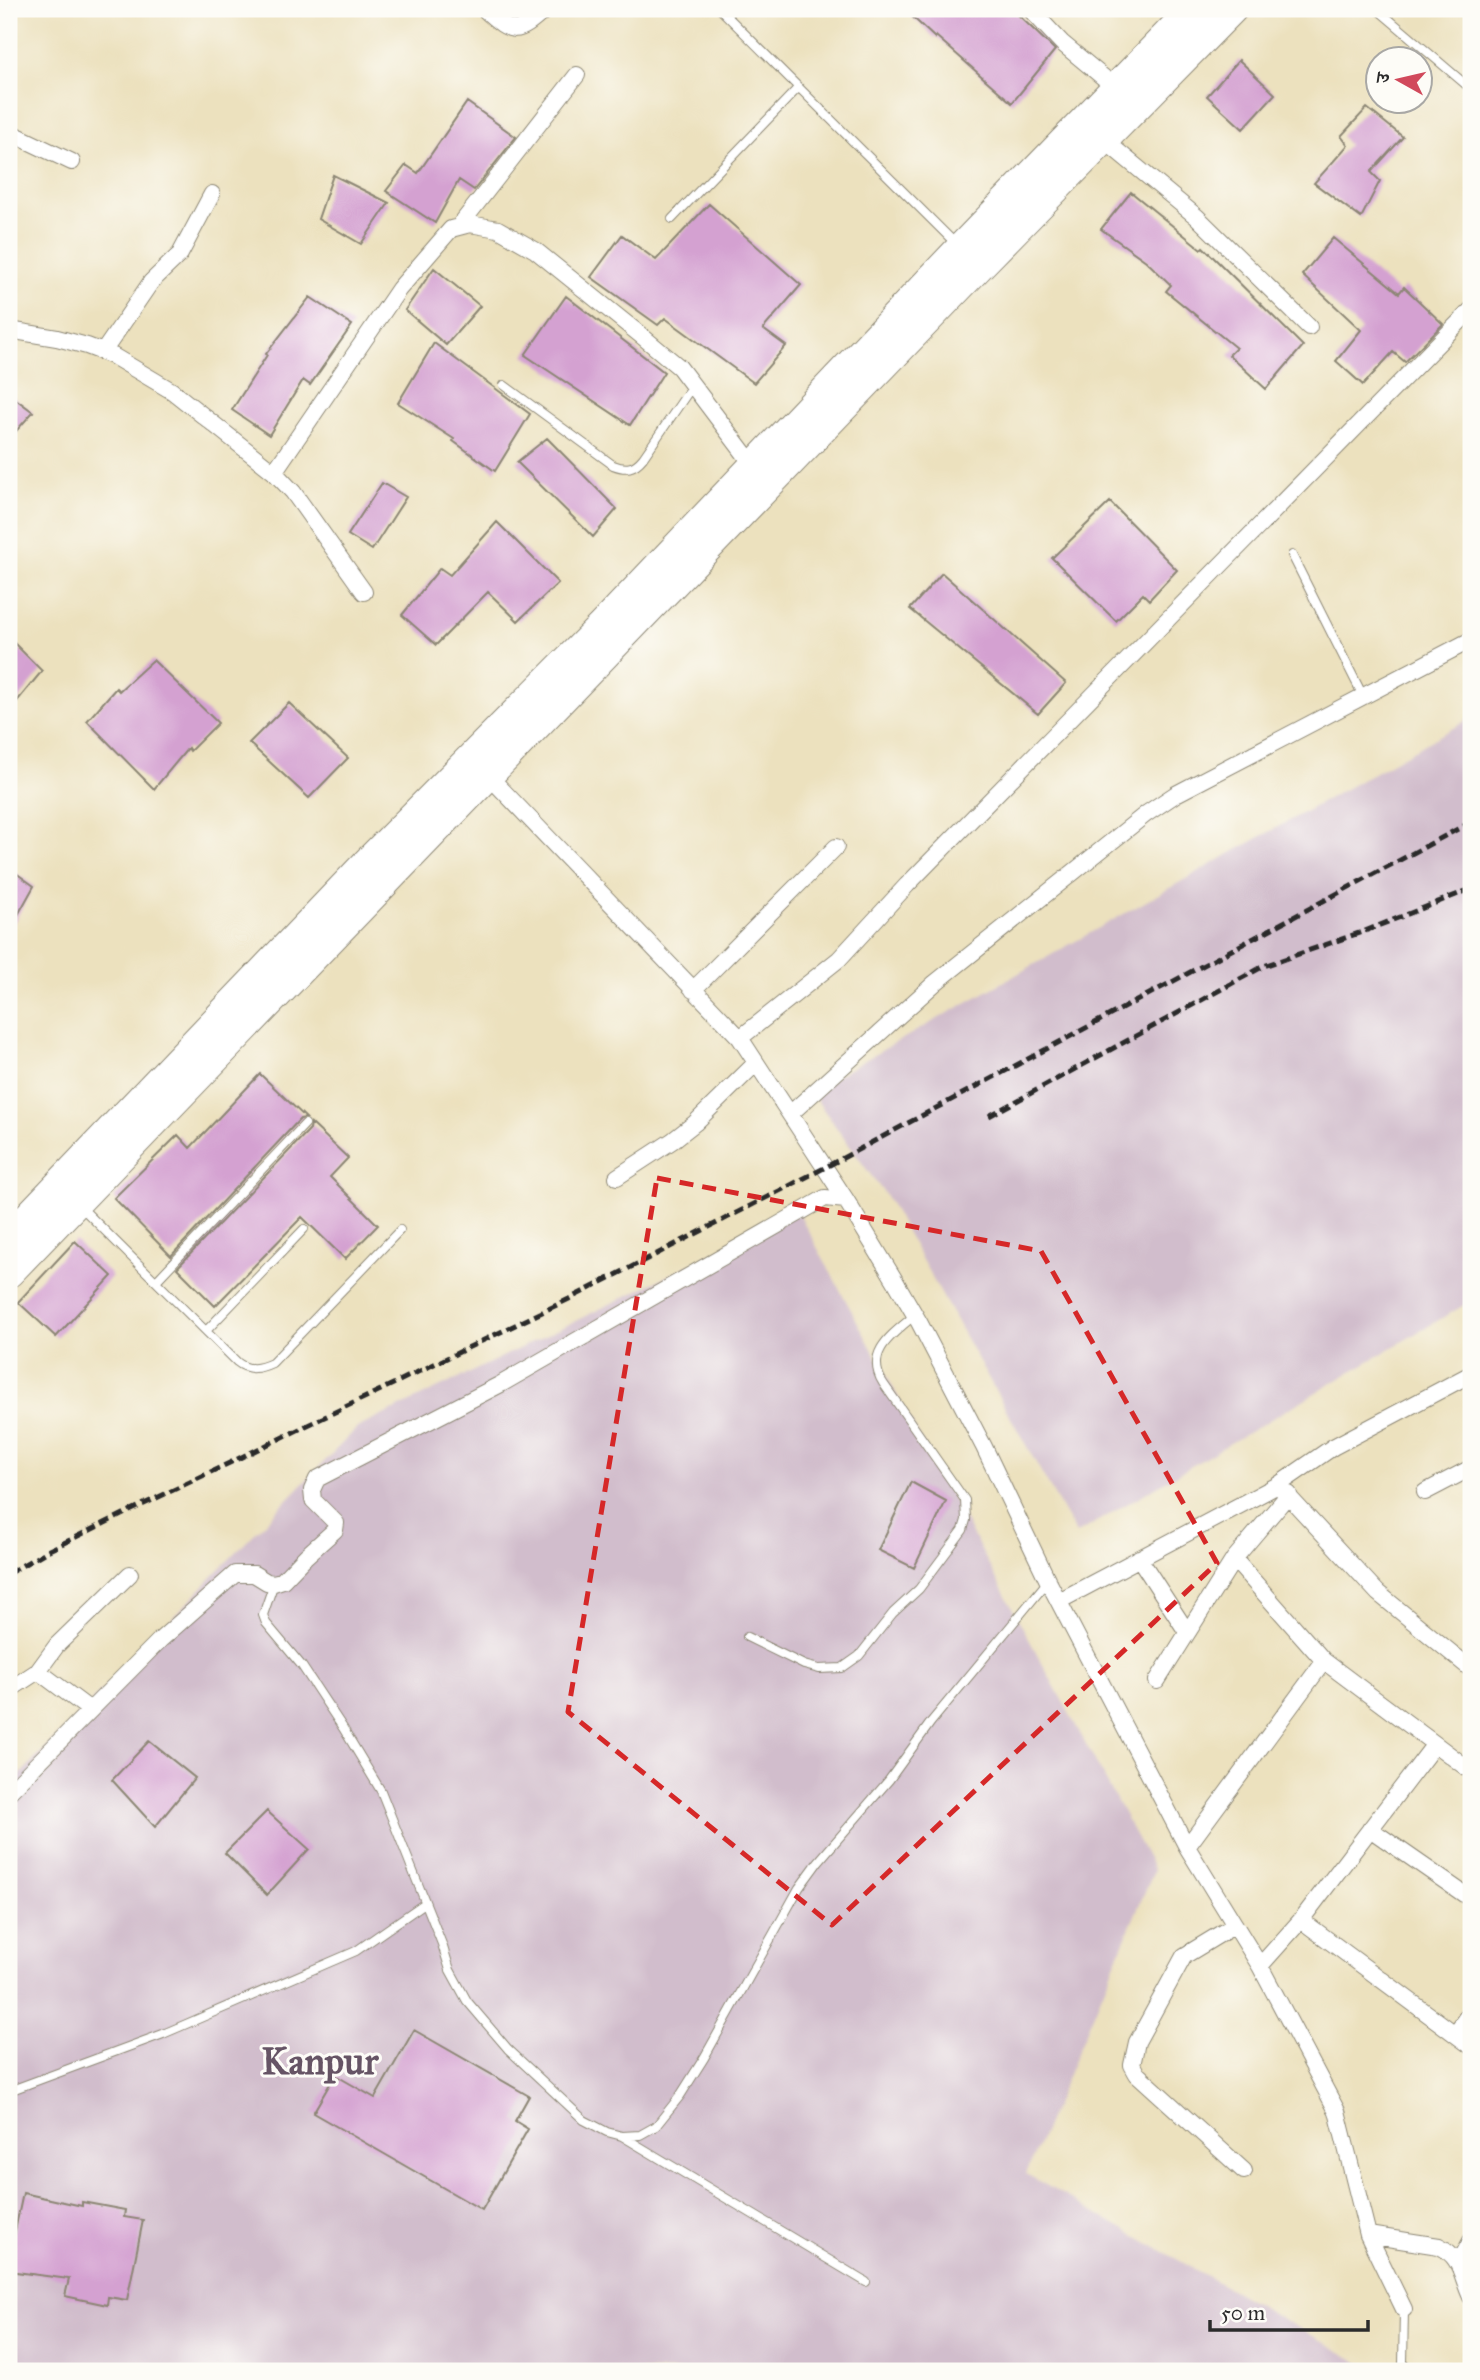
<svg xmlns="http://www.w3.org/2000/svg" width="1480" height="2380" viewBox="0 0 1480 2380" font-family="'IM FELL Great Primer','Noto Serif Devanagari',serif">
  <rect width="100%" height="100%" fill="#fdfcf7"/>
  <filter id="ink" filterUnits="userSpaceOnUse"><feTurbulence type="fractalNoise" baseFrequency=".0143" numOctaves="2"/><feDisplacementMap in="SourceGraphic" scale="14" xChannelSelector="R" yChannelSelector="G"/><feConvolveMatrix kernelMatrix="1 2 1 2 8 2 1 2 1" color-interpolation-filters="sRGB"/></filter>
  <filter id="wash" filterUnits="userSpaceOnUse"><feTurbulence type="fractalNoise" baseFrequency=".00686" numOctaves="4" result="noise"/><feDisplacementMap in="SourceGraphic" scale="28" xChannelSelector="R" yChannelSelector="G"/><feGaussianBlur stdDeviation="1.57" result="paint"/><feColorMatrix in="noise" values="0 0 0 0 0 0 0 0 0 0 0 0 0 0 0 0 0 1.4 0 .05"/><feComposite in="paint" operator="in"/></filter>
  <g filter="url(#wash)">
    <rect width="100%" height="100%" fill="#ece1be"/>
    <path fill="#d1bdcc" d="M1471,718v583l-395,233 -190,-338 -76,-105z
      M798,1212l356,658 -128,304 349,197h-1366v-585l348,-358z"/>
    <g id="blocks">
      <path fill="#d4a1d1" d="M904,9h108l43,41 -43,53 -76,-67 -1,2z
        M1239,60l36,34 -32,35 -36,-33z
        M467,102l49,35 -42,53 -15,-10 -24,43 -49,-32 20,-26 12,8z
        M1367,108l36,29 -32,35 9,9 -19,37 -47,-35 34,-38 -7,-9z
        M333,175l56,28 -28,41 -43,-25z
        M1131,192l70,57 2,-2 100,99 -37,43 -37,-34 7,-7 -70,-57 5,-6 -25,-24 -45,-32z
        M709,204l92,81 -38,44 23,17 -32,37 -89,-65 -7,7 -67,-48 31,-42 34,25z
        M1333,238l66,55 5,-6 39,37 -38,38 -12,-10 -30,33 -27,-24 25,-31 -59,-55z
        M434,268l46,38 -34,39 -41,-35z
        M566,296l98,76 -34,53 -105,-70z
        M310,297l42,28 -42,60 -7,-5 -34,55 -37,-25 35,-55 -1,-1z
        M434,343l96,71 -35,57 -42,-30 1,-2 -56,-36z
        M9,394l24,18 -24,27z
        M547,438l70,71 -24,28 -76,-75z
        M382,483l24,14 -34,53 -24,-15z
        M1110,502l67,68 -28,30 -6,-6 -27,27 -64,-63z
        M497,522l61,61 -40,38 -30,-29 -52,53 -34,-30 38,-47 10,7z
        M942,573l124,110 -28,31 -128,-105z
        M9,638l33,33 -33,40z
        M153,660l65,63 -28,28 -2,-3 -34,41 -67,-68 29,-33 3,3z
        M289,703l59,55 -39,40 -60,-55z
        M9,868l25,18 -25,45z
        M260,1074l46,44 -6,1 -129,137 -57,-58 64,-63 12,13z
        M311,1123l37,35 -18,19 48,48 -33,34 -43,-42 -87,89 -38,-38 133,-139z
        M75,1241l37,35 -56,61 -38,-35z
        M911,1482l35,19 -32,67 -36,-18z
        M149,1741l46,37 -40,49 -43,-47z
        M267,1811l42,38 -42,46 -42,-42z
        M414,2030l115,66 -14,25 13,8 -46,81 -169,-97 22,-38 40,23z
        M23,2193l59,13v-4l43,8 -1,7 19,3 -16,80 -19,-3 -1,8 -42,-9 4,-17 -60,-8v-12z"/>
    </g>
  </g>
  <g filter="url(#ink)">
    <use href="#blocks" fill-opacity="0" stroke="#8c8674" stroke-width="2"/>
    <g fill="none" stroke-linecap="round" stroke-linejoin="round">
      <g stroke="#8c8674" stroke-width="10">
        <path id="lane" d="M720,9l236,235
          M1377,9l94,80
          M672,219l126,-131
          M504,385l109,80c13,5 21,4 30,-7l50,-73
          M1292,555l71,141
          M79,1205l158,157c11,9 22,7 35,1l128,-133
          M156,1281l149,-157
          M206,1331l98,-102
          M274,1583l-11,32 3,8 36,43 41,62 38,63 61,153 8,26 17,31 41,48 76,71 23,12 15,4 18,-1 16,-9 24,-30 24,-38 95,-170 19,-26 71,-82 42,-58 117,-141
          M747,1637l57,28 15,4 23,-1 17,-12 34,-43 26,-24 44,-59 3,-10 -1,-20 -82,-117c-19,-31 10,-49 32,-68
          M9,2091l154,-57 193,-83 69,-48
          M622,2136l244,146
          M1404,2309l-1,55 8,7"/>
      </g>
      <g stroke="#8c8674" stroke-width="18">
        <path id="street" d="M484,9c29,27 33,26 62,0
          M1030,9l32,34 59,49
          M9,132l63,30
          M1104,140l93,77 112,110
          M460,225l117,-150
          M9,330l48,8 30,8 26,10 59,35 102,81 19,20 71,100
          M103,352l48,-70 29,-28 32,-60
          M274,472l125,-183 52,-60 19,-5 28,5 37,21 108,87 36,30 74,98
          M485,772l255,266 106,162 48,79 25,43 65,125 64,134 139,266 73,119 77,145 31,124 36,74
          M693,990l143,-143
          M740,1038l99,-79 68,-74 564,-575
          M790,1114l145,-131 211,-169 30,-20 295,-154
          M617,1177l55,-36 23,-18 61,-60
          M1278,1485l55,-38 138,-73
          M1425,1492l46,-24
          M1139,1558l48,74
          M1234,1559l90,102 147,110
          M1059,1601l219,-116 100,108 93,76
          M1157,1681l77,-122 55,-65
          M9,1690l29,-19
          M90,1710l-52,-39 19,-26 73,-71
          M9,1792l151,-152 75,-66h19l13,8 7,1 9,-3 23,-24 29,-26 1,-7 -23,-23 -1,-10 5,-11 184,-95 324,-186 21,2
          M1370,1829l101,70
          M1187,1847l137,-186
          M1301,1920l170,126
          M1235,1925l-51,31 -47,86 -5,23 5,9 107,97
          M1260,1966l41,-46 134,-176
          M1455,2034l16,-23
          M1368,2235l71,11c23,11 22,30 32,51
          M1459,2263l12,-22"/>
      </g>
      <g stroke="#8c8674" stroke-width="32">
        <path id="highway" d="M9,1237l358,-374 235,-237 359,-378 232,-239
          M9,1272l970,-1006 253,-257"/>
      </g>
      <use href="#lane" stroke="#fff" stroke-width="8"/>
      <use href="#street" stroke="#fff" stroke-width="16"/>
      <use href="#highway" stroke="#fff" stroke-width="30"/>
      <path stroke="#2b2b2b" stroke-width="5" stroke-dasharray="10 5" stroke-linecap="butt" d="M989,1116l275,-150 101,-35 106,-42
        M9,1573l40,-23 520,-251 255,-131 647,-346"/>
    </g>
  </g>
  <path fill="none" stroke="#d62828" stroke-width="5" stroke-dasharray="14 9" stroke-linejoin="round" d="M657,1178l384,73 176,312 -385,362 -264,-213z"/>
  <g text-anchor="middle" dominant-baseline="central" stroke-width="6" stroke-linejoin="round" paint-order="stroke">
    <g font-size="38" font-weight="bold" fill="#665465" stroke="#fdfcf7">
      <text x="320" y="2061">Kanpur</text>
    </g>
  </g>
  <rect width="1480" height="2380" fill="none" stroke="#fdfcf7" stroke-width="35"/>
  <g transform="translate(1399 80) rotate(278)"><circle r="33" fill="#fdfcf7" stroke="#a9a8a5" stroke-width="2"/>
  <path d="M0-5L12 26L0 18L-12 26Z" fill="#d1495b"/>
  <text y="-10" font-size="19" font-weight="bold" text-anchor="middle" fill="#2b2b2b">उ</text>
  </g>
  <path d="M1210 2320v10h158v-10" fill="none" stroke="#2b2b2b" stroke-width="3.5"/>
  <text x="1221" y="2320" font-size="21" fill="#2b2b2b" stroke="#fdfcf7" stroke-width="5" paint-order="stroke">50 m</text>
</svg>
